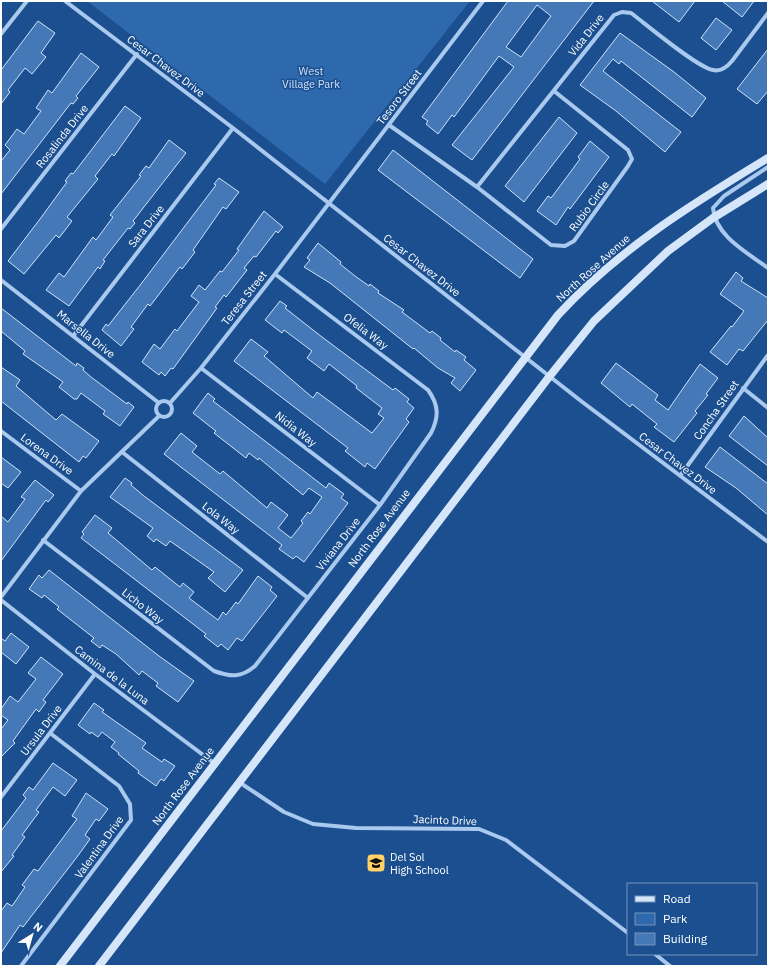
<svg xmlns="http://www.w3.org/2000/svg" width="769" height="967" viewBox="0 0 769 967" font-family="'IBM Plex Sans',sans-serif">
  <rect width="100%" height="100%" fill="#1b4f8f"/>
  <path fill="#2e69ad" d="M87,1h383l-145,183z"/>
  <path fill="#4478b7" stroke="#cfe3fa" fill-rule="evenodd" d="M508,1h86l-122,159 -20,-15 62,-78 -15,-11 -45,61 -2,-2 -14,19 -12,-10 2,-3 -6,-4zM537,5l14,11 -30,41 -15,-10z
    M652,1h43l-16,21z
    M722,1h32l-12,16z
    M716,18l16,12 -16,20 -15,-12z
    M38,21l17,12 -14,20 5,4 -14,17 -7,-6 -17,22 2,2 -9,12v-34z
    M620,33l54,39 32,26 -14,19 -71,-56 -2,3 -6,-5 -10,12 78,61 -16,20 -49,-41 -36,-26z
    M768,49v42l-11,13 -20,-15z
    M81,53l18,14 -23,29 2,2 -5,6 -2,-1 -70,91v-33l9,-11 -5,-5 12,-16 7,5 17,-23 -5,-3 12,-18 4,3z
    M125,106l16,12 -27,38 -2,-2 -17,22 3,3 -31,38 5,4 -13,17 -3,-3 -32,39 -16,-13 32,-42 27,-37 -2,-1 6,-8 2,1z
    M559,117l18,16 -53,69 -19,-16z
    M169,140l17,13 -53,68 2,2 -5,6 -2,-1 -25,32 2,1 -5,8 -2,-2 -29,39 -23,-16 13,-17 5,4 29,-40 3,3 17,-23 -3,-2 31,-39 -2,-1 7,-9 3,2z
    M590,141l19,16 -39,52 -2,-2 -12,18 -19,-14 11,-15 3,2 18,-24 11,-15 -2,-2z
    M393,150l140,109 -13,19 -142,-108z
    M219,178l20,14 -13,17 -3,-2 -30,43 2,2 -13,17 -2,-2 -30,39 -2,-2 -17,23 3,2 -13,17 -19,-16 4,-6 2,2 33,-42 75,-99 -2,-1z
    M264,211l19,16 -5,6 -2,-2 -20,26 -2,-1 -10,12 3,2 -21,27 -2,-2 -9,12 2,1 -44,61 -2,-1 -6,8 -4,-4 -2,3 -17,-13 12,-18 6,5 15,-20 2,2 22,-29 -8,-6 8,-11 6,5 15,-19 2,1 17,-22 -2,-1z
    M318,243l23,19 -1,2 15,12 14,10 1,-2 9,7 -1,2 26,17 -2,2 28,21 2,-2 9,7 -1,2 15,12 1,-2 10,7 -2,3 12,10 -16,21 -9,-8 4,-5 -17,-10 -24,-20 -1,1 -83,-66 -26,-16 6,-7 -3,-2z
    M736,272l7,6 -2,3 27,17v22l-25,31 -4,-2 -12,16 -17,-13 21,-26 1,1 12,-16 -24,-17z
    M280,301l7,5 -2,2 37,29 71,53 2,-2 14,11 -2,3 7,6 -8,11 3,3 -34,47 -8,-6 -2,4 -20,-16 3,-3 -114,-87 17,-22 17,13 -4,4 49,42 4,-6 55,41 12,-15 -6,-4 4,-6 -26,-20 1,-2 -28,-22 -5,7 -17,-13 5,-7 -28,-21 -2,3 -17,-13z
    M1,308l75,58 1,-3 7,5 -1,2 8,7 36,27 1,-2 6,5 -14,19 -17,-12 2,-3 -24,-18 -4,6h-3l-15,-12 4,-5 -40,-28 2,-3 -24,-20z
    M616,363l42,32 -3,5 13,10 32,-46 18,14 -12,16 2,1 -13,16 2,2 -23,29 -20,-15 3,-3 -25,-20 -2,3 -29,-24z
    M1,367l19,13 -4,6 40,34 6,-6 37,27 -13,17 -3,-2 -4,6 -78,-61z
    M208,393l7,6 -2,2 113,87 3,-5 15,11 -3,4 7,5 -44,59 -8,-6 -3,3 -14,-10 3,-4 -118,-91 17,-21 16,13 -5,6 28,22 3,-3 44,37 4,-6 17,13 -10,13 13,10 12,-15 -2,-2 7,-9 2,2 12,-17 -13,-9 -6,7 -44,-37 -1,2 -9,-7 -3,5 -32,-25 2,-2 -23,-18z
    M744,416l24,22v28l-39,-30z
    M720,447l48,37v31l-32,-27 -31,-21z
    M1,457l20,15 -13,16 -7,-5z
    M125,478l7,5 -1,2 13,11 99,74 -18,22 -17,-14 6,-6 -44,-31 -4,5 -10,-7 -2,3 -7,-6 6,-8 -43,-31z
    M35,480l19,15 -6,7 -2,-2 -45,61v-45l7,6 17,-23 -4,-2z
    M95,515l17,13 -4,5 44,37 3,-3 25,20 3,-4 11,9 -5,6 29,22 5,-8 3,3 10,-13 2,2 20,-28 14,11 -2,3 7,6 -35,45 -5,-3 -9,12 -7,-6 -3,3 -14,-11 2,-2 -125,-96 3,-4 -2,-2z
    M49,570l110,86 35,25 -16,21 -22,-16 2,-3 -16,-12 -3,4 -23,-21 -14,-9 -2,3 -9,-7 3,-3 -37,-29 2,-2 -15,-12 -2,3 -13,-9 10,-14 3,3z
    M11,633l18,14 -13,17 -15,-12v-14l4,3z
    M41,657l22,17 -20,26 3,2 -7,10 -3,-3 -23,32 2,2 -14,14v-28l7,-9 -7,-5v-6l9,-13 8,6 18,-23 -8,-6z
    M94,703l10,7 -2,2 44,31 -4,5 20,14 2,-3 11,7 -11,15 -3,-2 -5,7 -18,-13 1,-2 -21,-17 1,-1 -8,-6 4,-5 -13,-10 -4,5 -7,-5 -1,2 -12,-9z
    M53,763l24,17 -12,16 -12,-9 -17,23 3,2 -17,23 3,2 -13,18 2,1 -13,16v-41l25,-33 -3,-3 6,-8 4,3z
    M86,793l22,16 -9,12 -3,-2 -11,16 5,4 -13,18 -54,70 -3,-2 -19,28v-42l6,-8 5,3 13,-19 -3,-2 12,-16 4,2 39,-52 -5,-3z"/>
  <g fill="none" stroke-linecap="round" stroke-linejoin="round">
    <path stroke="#a9c9ee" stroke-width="4" d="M65,1l168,127 348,273 187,141
      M1,34l26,-33
      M389,125l88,62 74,58 14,1 9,-5 54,-75 4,-7 -4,-9 -74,-59
      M768,167l-44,29 -11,12c2,28 35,45 55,60
      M477,187l137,-172 8,-3 9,1c16,12 67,55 82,57 8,2 14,-3 19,-9l36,-48
      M1,229l136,-175
      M1,280l158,123
      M74,335l159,-207
      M201,368l179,137
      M743,388l25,20
      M156 409a8 8 0 1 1 16 0a8 8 0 1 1-16 0Z
      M170,403l31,-35 74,-94 208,-273
      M1,431l80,60
      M122,452l186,146
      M680,476l88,-121
      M43,540l171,131c17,6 27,7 41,-5l125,-161 51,-72c8,-16 8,-28 -3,-43l-153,-116
      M1,597l80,-106 78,-75
      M1,600l94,74 119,89
      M239,782l45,30 29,12 43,4 123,1 27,11 122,93
      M1,797l94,-123
      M655,954l15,12
      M21,966l110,-146 -1,-16 -11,-18 -69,-53"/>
    <path stroke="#d6e6fa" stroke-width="8" d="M60,966l498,-651c61,-66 134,-111 210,-157
      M99,966l450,-589 45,-56 74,-70 45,-33 55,-34"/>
  </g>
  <defs>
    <g id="school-square" transform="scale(1)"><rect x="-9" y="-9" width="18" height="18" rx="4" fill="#ffd166" stroke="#1b4f8f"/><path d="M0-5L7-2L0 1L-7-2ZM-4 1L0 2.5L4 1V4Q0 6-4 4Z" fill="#111"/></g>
  </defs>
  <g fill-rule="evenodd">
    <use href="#school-square" x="376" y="863"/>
  </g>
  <g text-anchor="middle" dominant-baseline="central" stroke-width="3" stroke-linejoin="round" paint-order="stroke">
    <g font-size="11" fill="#fff" stroke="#1b4f8f">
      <text transform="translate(586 35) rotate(-52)">Vida Drive</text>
      <text transform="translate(166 66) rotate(37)">Cesar Chavez Drive</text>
      <text transform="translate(399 97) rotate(-53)">Tesoro Street</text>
      <text transform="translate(62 136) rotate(-52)">Rosalinda Drive</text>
      <text transform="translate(589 206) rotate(-54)">Rubio Circle</text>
      <text transform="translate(146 226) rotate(-52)">Sara Drive</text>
      <text transform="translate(422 265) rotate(38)">Cesar Chavez Drive</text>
      <text transform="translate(593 268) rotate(-42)">North Rose Avenue</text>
      <text transform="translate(244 298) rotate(-52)">Teresa Street</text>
      <text transform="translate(366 331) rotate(37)">Ofelia Way</text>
      <text transform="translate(86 334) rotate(38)">Marsella Drive</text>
      <text transform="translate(716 410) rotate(-55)">Concha Street</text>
      <text transform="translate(296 429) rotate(38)">Nidia Way</text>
      <text transform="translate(47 454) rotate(36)">Lorena Drive</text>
      <text transform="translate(678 463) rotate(37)">Cesar Chavez Drive</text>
      <text transform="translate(221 518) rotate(38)">Lola Way</text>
      <text transform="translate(379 528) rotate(-53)">North Rose Avenue</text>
      <text transform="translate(338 544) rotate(-52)">Viviana Drive</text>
      <text transform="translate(143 606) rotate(38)">Licho Way</text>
      <text transform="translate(112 675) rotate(37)">Camina de la Luna</text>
      <text transform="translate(41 730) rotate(-53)">Ursula Drive</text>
      <text transform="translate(183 786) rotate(-53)">North Rose Avenue</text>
      <text transform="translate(445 820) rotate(2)">Jacinto Drive</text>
      <text transform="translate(99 847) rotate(-54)">Valentina Drive</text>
    </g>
    <g font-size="11" fill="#cfe3fa" stroke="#1b4f8f">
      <text x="311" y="71">West<tspan x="311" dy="13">Village Park</tspan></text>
    </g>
    <g font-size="11" fill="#fff" stroke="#1b4f8f" text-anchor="start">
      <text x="390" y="857">Del Sol<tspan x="390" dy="13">High School</tspan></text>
    </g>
  </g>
  <rect width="769" height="967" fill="none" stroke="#ffffff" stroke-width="4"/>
  <rect x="627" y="883" width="130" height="72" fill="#1b4f8f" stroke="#7695bc"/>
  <rect x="635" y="896" width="20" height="6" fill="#d6e6fa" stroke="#7695bc"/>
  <text x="663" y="903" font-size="12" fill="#ffffff">Road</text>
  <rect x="635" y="913" width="20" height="12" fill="#2e69ad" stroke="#7695bc"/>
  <text x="663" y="923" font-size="12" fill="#ffffff">Park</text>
  <rect x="635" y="933" width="20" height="12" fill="#4478b7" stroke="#7695bc"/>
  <text x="663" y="943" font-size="12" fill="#ffffff">Building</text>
  <g transform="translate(32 935) rotate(37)" stroke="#1b4f8f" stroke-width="3" paint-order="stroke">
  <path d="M0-3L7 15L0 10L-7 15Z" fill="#ffffff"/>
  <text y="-6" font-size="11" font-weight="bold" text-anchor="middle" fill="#ffffff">N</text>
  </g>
</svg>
